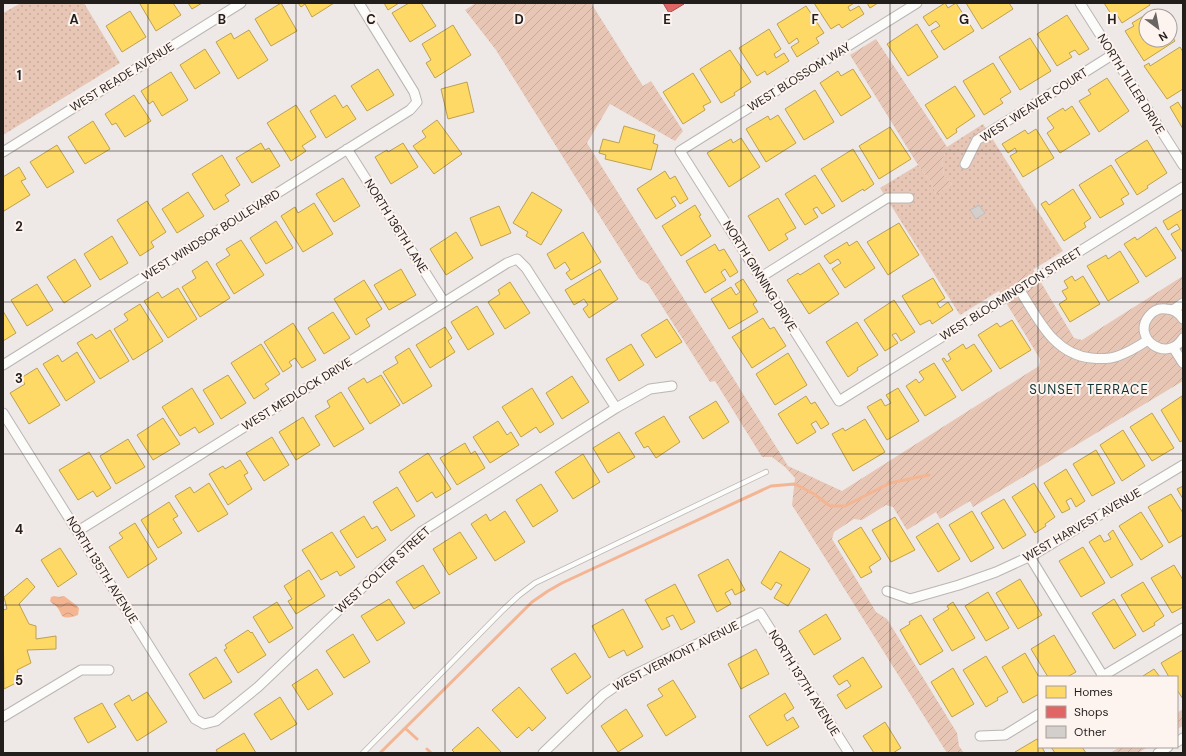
<svg xmlns="http://www.w3.org/2000/svg" width="1186" height="756" viewBox="0 0 1186 756" font-family="'DM Sans',sans-serif">
  <defs>
    <pattern id="park-dots" width="8" height="8" patternUnits="userSpaceOnUse"><rect width="8" height="8" fill="#e7c6b5"/><path d="M2 2h.1M6 6h.1" fill="none" stroke="#c6aa9b" stroke-width="1.8" stroke-linecap="round"/></pattern>
    <pattern id="garden-furrows" width="10" height="10" patternUnits="userSpaceOnUse"><rect width="10" height="10" fill="#e7c6b5"/><path d="M-1 1l2-2M0 10L10 0M9 11l2-2" fill="none" stroke="#c6aa9b"/></pattern>
    <pattern id="water-waves" width="16" height="10" patternUnits="userSpaceOnUse"><rect width="16" height="10" fill="#f4b593"/><path d="M0 5q4-4 8 0t8 0" fill="none" stroke="#d19b7e"/></pattern>
  </defs>
  <rect width="100%" height="100%" fill="#eee8e6"/>
  <path fill="url(#park-dots)" d="M21,3h63l36,60 -117,72v-122z
    M983,124l80,127 -103,64 -80,-127 38,-23 13,17 5,12 16,-10 -8,-9 -2,-14 5,-14z"/>
  <path fill="url(#garden-furrows)" d="M476,3h115l52,83 8,-5 32,50 -8,10 -65,-37 -23,39 201,323 54,25 197,-125 1,-7 -41,-68 34,-22 41,69 8,2 101,-64v105l-210,126 -3,-6 -30,18 -4,-7 -29,18 -14,-23 -7,-2 -24,15 -8,-1 -20,13 -2,7 44,73 11,7 70,114 2,13 5,7h-17l-155,-248 3,-27 -10,-11 -13,-10h-10l-47,-76 -5,1 -62,-98 -9,-5 -143,-229 -31,-40z
    M876,39l71,108 -5,14 2,14 8,9 -16,10 -5,-12 -13,-17 -68,-110z
    M1183,709v17l-6,3v-16z
    M1120,747h28l-10,6h-28z"/>
  <path fill="url(#water-waves)" d="M54,596l5,1 5,-1 12,9 3,3 -1,7c-6,2 -11,4 -16,1 -2,-4 -3,-7 -6,-10 -2,-2 -4,-2 -6,-5l1,-4z"/>
  <path fill="#ffd966" stroke="#bda150" d="M141,3h32l8,12 -25,16 -16,-27z
    M188,3h14l-10,6z
    M281,3l16,28 -26,15 -16,-27z
    M298,3h36l-22,14 -7,-13 -4,3z
    M384,3h15l-11,7z
    M409,3h12l15,23 -26,16 -18,-29z
    M814,3h40l-6,4 2,4 9,-5 5,8 -22,14 -3,-4 -8,5z
    M867,3h11l-8,5z
    M945,3l3,5 8,-5 18,28 -30,19 -13,-19 9,-5 -4,-5 -7,5 -6,-9z
    M966,3h43l4,6 -31,20z
    M1104,3h45l1,2 -28,18 -5,-8 -4,2z
    M806,6l18,27 -8,5 3,5 -22,14 -6,-10 8,-5 -2,-4 -8,6 -12,-20z
    M1155,9l4,7h-13v24h24v-7l5,8 -31,20 -19,-30 9,-5 -2,-3z
    M130,11l16,26 -24,15 -16,-26z
    M1067,15l22,34 -10,6 -4,-5 -6,3 3,4 -15,9 -20,-32z
    M917,24l21,33 -30,19 -21,-32z
    M453,25l18,30 -36,23 -9,-15 5,-3 -9,-16z
    M769,29l12,20 -7,5 2,4 8,-5 5,8 -22,14 -2,-4 -8,5 -18,-28z
    M249,30l19,30 -30,19 -22,-37 15,-9 3,6z
    M1030,38l21,33 -31,19 -21,-33z
    M1180,47l3,5v37l-16,10 -23,-33 5,-3 1,3z
    M205,49l15,24 -25,16 -15,-24z
    M730,50l21,32 -17,11 1,2 -14,8 -21,-34z
    M993,63l18,29 -11,7 3,4 -19,12 -21,-34z
    M378,69l16,26 -27,16 -16,-25z
    M853,69l18,28 -30,19 -21,-33 18,-12 3,5z
    M171,72l17,28 -26,16 -9,-15 -4,3 -8,-13z
    M693,73l18,29 -8,4 2,4 -22,14 -20,-32z
    M1107,78l22,33 -30,21 -20,-31 12,-7 -3,-4z
    M467,82l7,30 -26,7 -7,-30z
    M955,86l20,30 -19,13 1,3 -10,7 -22,-34z
    M815,90l19,32 -30,18 -19,-31z
    M134,95l17,26 -26,16 -9,-14 -4,2 -7,-11z
    M335,95l8,13 4,-3 9,14 -30,19 -16,-27z
    M1178,102l5,8v19l-13,-22z
    M296,105l20,32 -14,9 4,5 -15,10 -24,-38z
    M1072,106l18,28 -30,19 -13,-20 7,-5 -7,-10 16,-10 2,3z
    M778,115l18,28 -30,19 -20,-33 22,-13 2,4z
    M437,120l25,34 -28,20 -21,-28 13,-9 -4,-6z
    M93,121l17,28 -25,15 -17,-27z
    M624,126l31,9 -2,8 5,2 -7,25 -46,-11 1,-4 -7,-2 4,-14 16,4z
    M890,127l21,32 -32,20 -20,-33z
    M1036,129l18,29 -31,19 -13,-21 7,-4 -2,-4 -7,5 -6,-9 23,-14 3,4z
    M741,138l19,29 -31,20 -22,-34 24,-14 2,4z
    M1147,140l20,33 -20,13 1,2 -11,7 -22,-35z
    M261,143l4,7 4,-2 11,18 -28,17 -16,-25z
    M403,143l15,24 -27,17 -16,-27 12,-7 1,2z
    M57,145l17,27 -27,16 -17,-26z
    M853,149l21,35 -10,7 -1,-2 -21,13 -21,-33z
    M222,155l18,30 -15,10 4,6 -15,9 -22,-36z
    M1111,165l18,29 -8,5 3,5 -24,14 -21,-33z
    M19,167l7,12 -5,2 9,14 -26,16 -1,-2v-32z
    M665,171l5,8 5,-3 13,23 -8,5 -5,-8 -4,2 5,8 -20,13 -19,-30z
    M815,175l20,31 -13,8 -5,-7 -4,2 5,8 -13,8 -20,-31z
    M343,178l17,28 -26,16 -18,-28z
    M1073,189l18,29 -7,5 2,4 -22,14 -23,-37 5,-3 3,4z
    M188,192l16,24 -27,17 -15,-24z
    M532,192l30,18 -21,35 -15,-9 2,-4 -15,-9z
    M778,198l18,30 -11,6 3,5 -19,12 -21,-35z
    M147,201l19,31 -15,10 3,5 -14,9 -23,-36z
    M314,203l19,31 -30,18 -22,-36 14,-9 3,6z
    M695,205l6,10 -2,1 12,20 -30,20 -19,-30z
    M499,206l12,27 -30,13 -11,-28z
    M1183,209v44l-12,-19 9,-5 -3,-5 -9,6 -5,-9z
    M276,221l17,27 -27,16 -16,-26z
    M899,223l20,32 -31,20 -21,-33z
    M1156,227l20,31 -30,19 -22,-33 11,-7 2,3z
    M456,232l17,26 -27,17 -16,-26z
    M583,232l18,30 -30,18 -5,-7 4,-3 -5,-8 -10,7 -8,-15z
    M112,236l16,27 -28,17 -16,-26z
    M241,240l23,35 -30,19 -18,-30 14,-9 -4,-6z
    M857,241l18,27 -30,20 -13,-19 9,-6 -3,-4 -8,5 -6,-8 23,-14 2,4z
    M715,244l4,7 5,-2 14,23 -8,5 -5,-8 -4,3 5,8 -21,13 -19,-32z
    M1120,251l19,31 -31,19 -21,-35 19,-11 2,4z
    M75,259l16,27 -27,17 -17,-26z
    M207,261l23,37 -30,19 -18,-30 14,-9 -4,-7z
    M819,263l20,31 -30,20 -22,-34 11,-7 2,2z
    M401,269l15,26 -27,15 -15,-25z
    M600,269l18,30 -29,19 -6,-9 5,-4 -4,-6 -10,6 -9,-15z
    M1072,276l3,5 8,-5 17,28 -30,18 -11,-18 8,-5 -5,-8 6,-3 -4,-7z
    M933,278l12,20 -8,5 3,5 8,-6 5,8 -21,14 -2,-4 -10,5 -18,-29z
    M743,279l14,22 -4,3 5,8 -29,17 -18,-30 20,-12 5,8 4,-3 -5,-8z
    M364,280l18,29 -16,10 4,7 -14,9 -22,-36z
    M510,282l20,31 -25,16 -17,-27 12,-8 -2,-4z
    M37,284l16,26 -26,16 -16,-26z
    M178,288l19,31 -29,19 -24,-37 14,-9 4,6z
    M894,300l21,32 -14,9 -5,-8 -4,2 6,8 -13,8 -21,-31z
    M140,304l23,37 -30,19 -19,-31 14,-9 -4,-6z
    M477,306l17,28 -26,16 -17,-28z
    M3,311l13,22 -13,8z
    M333,312l17,26 -26,16 -16,-26z
    M763,318l7,11 4,-2 12,19 -34,22 -20,-31z
    M667,319l15,23 -26,16 -15,-23z
    M1012,320l19,30 -31,19 -22,-34 19,-12 3,4z
    M857,322l21,33 -21,13 1,2 -10,7 -22,-35z
    M293,323l23,37 -14,8 -7,-10 -6,4 3,4 -9,6 -19,-30z
    M445,327l7,11 -4,3 7,11 -25,16 -14,-23z
    M110,330l19,31 -29,18 -23,-36 15,-9 4,5z
    M261,344l19,30 -15,10 4,5 -15,10 -23,-36z
    M631,344l13,21 -25,16 -13,-22z
    M963,344l3,5 8,-5 18,27 -30,20 -20,-32 2,-1 3,4 4,-3 -3,-5z
    M409,348l23,38 -29,18 -20,-32 15,-9 -3,-6z
    M77,352l18,30 -29,19 -23,-37 15,-9 4,7z
    M788,353l19,32 -32,20 -19,-31z
    M934,363l22,34 -31,19 -19,-30 10,-7 3,4 5,-4 -5,-7z
    M37,368l23,37 -31,19 -19,-31 15,-9 -4,-6z
    M228,375l18,28 -25,16 -18,-29z
    M381,375l19,30 -30,19 -22,-36 16,-10 3,5z
    M572,376l17,26 -27,17 -16,-26z
    M192,388l22,36 -15,9 -4,-6 -15,9 -18,-29z
    M532,388l22,36 -14,9 -4,-6 -15,10 -19,-30z
    M898,388l21,33 -32,19 -20,-33 14,-8 4,7 6,-3 -5,-8z
    M341,392l23,37 -30,18 -19,-31 15,-9 -3,-6z
    M806,396l5,8 4,-2 14,22 -8,5 -5,-8 -5,3 5,8 -19,12 -19,-30z
    M1182,396l1,44 -3,2 -19,-32z
    M716,401l13,21 -26,17 -14,-22z
    M1152,413l22,35 -22,13 -22,-34z
    M664,416l16,26 -24,16 -8,-12 -4,2 -9,-15z
    M303,417l17,28 -24,15 -17,-28z
    M163,418l17,26 -27,16 -16,-25z
    M865,419l20,33 -32,19 -21,-37 11,-6 2,3z
    M498,421l9,14 4,-3 8,13 -29,18 -17,-26z
    M1123,430l22,36 -23,15 -22,-36z
    M619,432l16,25 -27,16 -15,-25z
    M272,437l17,28 -25,16 -18,-28z
    M128,439l17,28 -29,17 -16,-28z
    M465,443l6,11 4,-3 10,17 -28,17 -17,-27z
    M1096,450l19,33 -23,13 -19,-32z
    M89,452l22,36 -14,9 -4,-6 -15,9 -19,-30z
    M428,453l23,36 -15,9 -4,-6 -15,10 -18,-30z
    M583,454l17,28 -27,17 -18,-27z
    M240,460l8,13 -4,2 8,14 -24,16 -19,-31 14,-8 2,3z
    M1066,469l19,32 -9,6 -5,-9 -5,3 4,8 -8,4 -18,-30z
    M209,483l19,31 -30,18 -23,-36 15,-9 4,6z
    M1034,483l21,34 -10,7 1,2 -11,7 -23,-36z
    M541,484l17,27 -25,16 -17,-27z
    M1183,486v13l-6,-10z
    M397,487l18,29 -24,15 -18,-29z
    M1171,494l12,19v22l-14,8 -21,-36z
    M1004,499l22,36 -23,14 -22,-36z
    M169,502l9,14 -5,3 9,14 -24,15 -17,-28z
    M505,511l20,31 -30,19 -24,-37 15,-10 4,7z
    M972,511l22,37 -23,14 -22,-37z
    M1141,512l22,34 -22,14 -22,-34z
    M364,516l8,13 5,-3 9,14 -29,18 -17,-27z
    M895,517l20,33 -24,12 -19,-32z
    M135,523l22,36 -29,19 -19,-31 14,-9 -4,-5z
    M938,523l22,36 -22,13 -22,-35z
    M861,527l20,32 -12,8 3,5 -11,6 -23,-37z
    M1113,530l20,35 -22,13 -22,-36 11,-7 4,7 7,-3 -3,-5z
    M332,532l23,35 -15,9 -3,-5 -16,9 -19,-30z
    M460,532l17,26 -28,17 -16,-26z
    M1083,547l22,36 -24,14 -22,-36z
    M60,548l17,26 -19,13 -17,-27z
    M780,551l30,18 -22,37 -14,-8 8,-13 -6,-3 -5,8 -10,-7z
    M728,559l17,31 -10,5 -3,-6 -7,4 6,11 -14,8 -19,-37z
    M423,565l17,28 -26,16 -18,-27z
    M1174,565l9,15v27l-11,6 -21,-35z
    M309,570l16,26 -29,18 -8,-13 4,-2 -8,-13z
    M27,578l8,9 -16,17 10,20 7,2v13l20,-3v13l-29,1 4,13 -14,7 3,11 -16,8 -1,-79 4,-1 -3,-12z
    M1020,579l22,36 -24,14 -22,-36z
    M1143,582l21,34 -10,7 1,2 -12,7 -22,-37z
    M675,584l20,38 -14,8 -8,-15 -7,3 4,8 -8,4 -17,-30z
    M988,592l21,36 -23,13 -21,-35z
    M389,599l16,24 -28,18 -16,-25z
    M1114,599l22,36 -22,14 -22,-36z
    M277,602l16,26 -24,15 -16,-26z
    M953,602l22,36 -23,13 -19,-32 16,-10 -2,-3z
    M623,609l20,38 -16,9 -3,-6 -15,8 -17,-32z
    M826,614l15,25 -27,16 -15,-24z
    M921,615l22,36 -23,14 -20,-35 10,-6 -1,-2z
    M248,630l3,3 1,-1 14,23 -28,18 -14,-23 3,-2 -2,-3z
    M353,634l17,28 -26,16 -18,-27z
    M1054,635l22,37 -9,5h-19l-17,-28z
    M756,649l13,25 -28,15 -13,-25z
    M1183,650v49l-6,-9v-13h-8l-8,-14z
    M575,653l16,24 -24,17 -16,-25z
    M1025,653l14,24v17l-16,9 -21,-36z
    M986,656l22,36 -11,6 1,2 -12,7 -23,-37z
    M216,657l16,25 -28,17 -15,-25z
    M863,657l19,30 -36,22 -9,-14 14,-9 -4,-6 -8,5 -6,-9z
    M953,668l21,36 -22,13 -21,-35z
    M317,669l16,25 -25,16 -16,-25z
    M1154,669l6,8h-18l1,-1z
    M673,680l23,37 -30,19 -19,-31 16,-9 -5,-7z
    M519,687l27,31 -14,13 -3,-4 -12,11 -25,-28z
    M147,692l20,30 -30,19 -23,-37 15,-9 3,6z
    M785,693l9,15 -10,7 3,6 6,-4 6,10 -32,19 -18,-30z
    M280,697l17,27 -26,16 -17,-26z
    M102,703l14,24 -28,16 -14,-25z
    M626,709l17,27 -25,16 -17,-26z
    M885,722l16,26 -8,5h-19l-11,-17z
    M478,727l24,26h-47l-3,-3z
    M244,733l12,20h-38l-2,-3z
    M1037,739l2,3v5h3l3,6h-30v-1z
    M1051,747h31l4,6h-31z"/>
  <path fill="#e06666" stroke="#a75050" d="M663,3h20l1,1 -15,9z"/>
  <g fill="none" stroke-linecap="round" stroke-linejoin="round">
    <path stroke="#f4b593" stroke-width="3" d="M405,728l12,11
      M427,749l4,4
      M380,753l152,-151 16,-11 14,-8 209,-97 24,-2 19,10 16,12h15l45,-23 39,-8"/>
  </g>
  <path fill="#d3cfcd" stroke="#c0bcbb" d="M979,205l6,8 -9,6 -6,-9z"/>
  <g fill="none" stroke-linecap="round" stroke-linejoin="round">
    <g stroke="#bab6b4" stroke-width="6">
      <path id="lane" d="M363,753l140,-143 15,-14 17,-13 231,-111"/>
    </g>
    <g stroke="#bab6b4" stroke-width="11">
      <path id="street" d="M917,3l-237,148 159,250 344,-214
        M1080,3l103,162
        M347,149l97,153
        M3,152l238,-149
        M965,164l12,-24 135,-85
        M761,277l126,-79h22
        M1019,289c19,29 34,65 72,69 9,1 19,1 27,-2 11,-4 21,-10 30,-16
        M1173,310l10,-7
        M1183,319c-4,-6 -10,-10 -17,-10 -7,-1 -13,2 -17,7 -18,22 18,48 34,22
        M1173,347l10,16
        M3,365l407,-255 7,-8 -3,-10 -55,-89
        M3,413l192,306 9,5 12,-3 42,-34 126,-120 37,-35 195,-124 34,-19 22,-3
        M78,531l429,-268 10,-4 9,9 90,140
        M1030,557l73,119
        M887,591l23,8 49,-14 37,-13 37,-17 150,-90
        M1101,677l82,-49
        M3,717l78,-47h28
        M980,736l25,-1 34,-21
        M1177,742l6,-4
        M543,753l60,-58 23,-16 134,-66 89,140
        M1158,753l10,-6"/>
    </g>
    <use href="#lane" stroke="#fcfcfb" stroke-width="4.5"/>
    <use href="#street" stroke="#fcfcfb" stroke-width="9"/>
  </g>
  <path fill="none" stroke="#221e1c" stroke-width="1" stroke-opacity="0.55" d="M148,3v750M296,3v750M445,3v750M593,3v750M741,3v750M890,3v750M1038,3v750M3,151h1180M3,302h1180M3,454h1180M3,605h1180"/>
  <g text-anchor="middle" dominant-baseline="central" stroke-width="4" stroke-linejoin="round" paint-order="stroke">
    <g font-size="12" fill="#221e1c" stroke="#fef4ef">
      <text transform="translate(122 77) rotate(-32)">WEST READE AVENUE</text>
      <text transform="translate(799 77) rotate(-32)">WEST BLOSSOM WAY</text>
      <text transform="translate(1131 84) rotate(58)">NORTH TILLER DRIVE</text>
      <text transform="translate(1034 105) rotate(-33)">WEST WEAVER COURT</text>
      <text transform="translate(396 226) rotate(58)">NORTH 136TH LANE</text>
      <text transform="translate(211 235) rotate(-32)">WEST WINDSOR BOULEVARD</text>
      <text transform="translate(760 276) rotate(58)">NORTH GINNING DRIVE</text>
      <text transform="translate(1011 294) rotate(-32)">WEST BLOOMINGTON STREET</text>
      <text transform="translate(297 394) rotate(-32)">WEST MEDLOCK DRIVE</text>
      <text transform="translate(1082 525) rotate(-30)">WEST HARVEST AVENUE</text>
      <text transform="translate(102 570) rotate(58)">NORTH 135TH AVENUE</text>
      <text transform="translate(383 570) rotate(-42)">WEST COLTER STREET</text>
      <text transform="translate(676 656) rotate(-27)">WEST VERMONT AVENUE</text>
      <text transform="translate(804 683) rotate(58)">NORTH 137TH AVENUE</text>
    </g>
    <g font-size="13" letter-spacing="1" fill="#0f3334" stroke="#fef4ef">
      <text x="1089" y="389">SUNSET TERRACE</text>
    </g>
  </g>
  <g font-size="13" text-anchor="middle" font-weight="bold" fill="#221e1c" stroke="#fef4ef" stroke-width="4" stroke-linejoin="round" paint-order="stroke">
    <text x="74" y="24">A</text>
    <text x="222" y="24">B</text>
    <text x="371" y="24">C</text>
    <text x="519" y="24">D</text>
    <text x="667" y="24">E</text>
    <text x="815" y="24">F</text>
    <text x="964" y="24">G</text>
    <text x="1112" y="24">H</text>
    <text x="19" y="80">1</text>
    <text x="19" y="231">2</text>
    <text x="19" y="383">3</text>
    <text x="19" y="534">4</text>
    <text x="19" y="685">5</text>
  </g>
  <rect width="1186" height="756" fill="none" stroke="#221e1c" stroke-width="8"/>
  <rect x="1038" y="676" width="140" height="72" fill="#fef4ef" stroke="#a69e9b"/>
  <rect x="1046" y="686" width="20" height="12" fill="#ffd966" stroke="#a69e9b"/>
  <text x="1074" y="696" font-size="12" fill="#221e1c">Homes</text>
  <rect x="1046" y="706" width="20" height="12" fill="#e06666" stroke="#a69e9b"/>
  <text x="1074" y="716" font-size="12" fill="#221e1c">Shops</text>
  <rect x="1046" y="726" width="20" height="12" fill="#d3cfcd" stroke="#a69e9b"/>
  <text x="1074" y="736" font-size="12" fill="#221e1c">Other</text>
  <g transform="translate(1158 28) rotate(148)"><circle r="19" fill="#fef4ef" stroke="#a69e9b"/>
  <path d="M0-3L7 15L0 10L-7 15Z" fill="#696563"/>
  <text y="-6" font-size="11" font-weight="bold" text-anchor="middle" fill="#221e1c">N</text>
  </g>
</svg>
